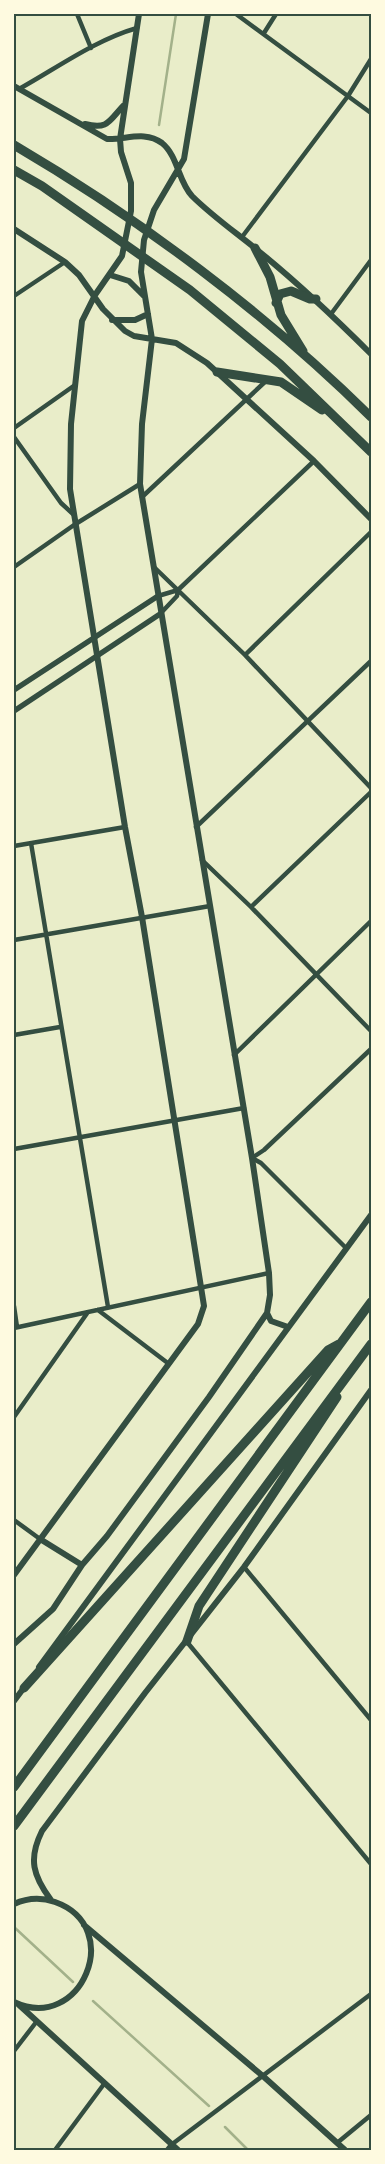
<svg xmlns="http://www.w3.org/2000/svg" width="385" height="2164" viewBox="0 0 385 2164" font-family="'DejaVu Sans',sans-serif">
  <rect width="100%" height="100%" fill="#e9edc9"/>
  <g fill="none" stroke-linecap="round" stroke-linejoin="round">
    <path stroke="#a3b18a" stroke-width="2.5" d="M159,125l17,-111
      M14,1927l59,55
      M93,2001l116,105
      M225,2127l23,23"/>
    <path stroke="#344e41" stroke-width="4.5" d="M77,14l14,34
      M236,14l135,99
      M264,33l12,-19
      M19,89c38,-21 76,-49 118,-61
      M242,237l106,-141 23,-37
      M14,296l51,-34
      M331,314l40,-54
      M14,428l61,-43
      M14,437l47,66 12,11
      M142,497l125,-117
      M14,567l60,-42 66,-41
      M155,568l90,87 126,133
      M158,596l20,-6
      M160,614l17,-18 1,-6 136,-129
      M245,655l126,-123
      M196,827l175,-166
      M31,843l77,464
      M14,846l111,-19
      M202,860l49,47 120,124
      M251,907l120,-115
      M14,940l196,-34
      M14,1035l46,-8
      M234,1055l137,-134
      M14,1149l230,-41
      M346,1248l-85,-85 -9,-5 12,-8 107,-101
      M14,1306l3,21
      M98,1310l71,54
      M14,1328l255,-55
      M14,1417l74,-105
      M14,1520l26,19
      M244,1567l127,153
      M187,1642l184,222
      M14,2051l23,-30
      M337,2143l34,-28
      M55,2150l49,-66
      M167,2150l4,-5 200,-151"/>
    <path stroke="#344e41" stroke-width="5.5" d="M14,690l144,-94
      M14,711l146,-97"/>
    <path stroke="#344e41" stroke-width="6" d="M14,86l93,53c18,1 38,-9 55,4 16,13 16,38 30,53 19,19 43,36 64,53 41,33 78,68 115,105
      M85,124c23,6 24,-3 38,-18
      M14,229l51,33 14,13 24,34 22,22 9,5 42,7 31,20 107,98 57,58
      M110,275l19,6 15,15
      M112,320h23l13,-6
      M267,1313l4,8 17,6
      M40,1539l42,26
      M14,1575l184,-251 6,-18 -62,-389 -17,-90 -55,-338 1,-65 11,-103 13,-26 27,-39 9,-45v-28l-10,-31 -1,-13 19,-125
      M14,1644l39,-35 29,-44 25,-29 102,-139 58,-84 3,-18 -1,-22 -17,-115 -112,-674 2,-60 10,-85 -11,-67 3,-32 10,-30 30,-51 24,-145
      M39,1667l332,-452
      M14,1701l12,-16
      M51,1900c-18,-24 -23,-41 -9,-69l103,-138 99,-126 127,-177
      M14,1904c13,-6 27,-7 41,-2 71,25 26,132 -41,100
      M84,1925l180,152 81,73
      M18,2004l160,146"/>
    <path stroke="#344e41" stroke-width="9" d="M14,145c126,74 253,169 357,272
      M14,170l28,16 148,104 90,74 91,88
      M255,248l15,29 11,38 22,36
      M276,303l4,-9 11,-3 19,8h6
      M217,372l64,10 41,28
      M187,1641l12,-35 138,-209
      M24,1688l304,-338 11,-6
      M14,1787l357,-485
      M14,1826l357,-482"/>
  </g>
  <rect width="385" height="2164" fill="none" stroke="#fefae0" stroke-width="30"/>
  <rect x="15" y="15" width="355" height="2134" fill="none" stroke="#344e41" stroke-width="2"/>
</svg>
